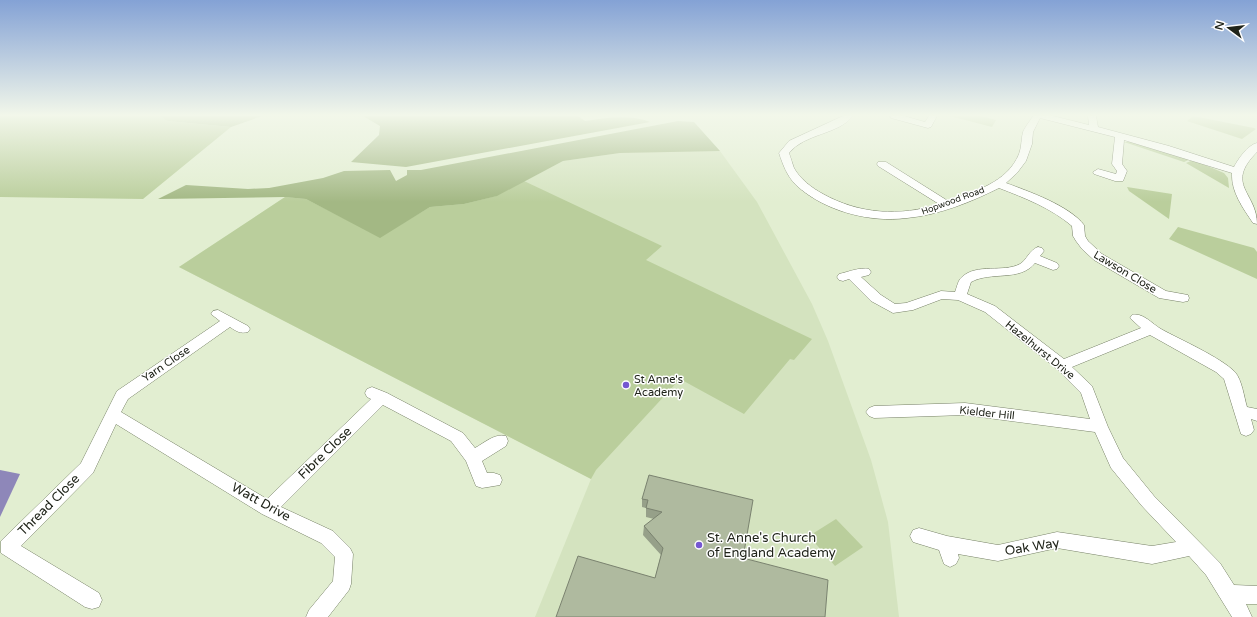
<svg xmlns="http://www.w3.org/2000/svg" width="1257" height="617" viewBox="0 0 1257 617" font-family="'Varela Round',sans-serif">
  <rect width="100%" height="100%" fill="#e2eed1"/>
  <path fill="#d4e3bf" d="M673,151h47l37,51 55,102 16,37 43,119 17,62 11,95h-364l56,-138 -412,-212 106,-70 211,-1 67,-35 57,-8z"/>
  <path fill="#bace9c" d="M0,116h160l7,5 64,6 -88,72 -143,-2z
    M950,116h31l15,4 -4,7z
    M1193,116l61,12 2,1 -14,10 -55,-18z
    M1124,142h8l59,17 -7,3z
    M1193,160l31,13 4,5 1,10 -43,-25z
    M524,181l138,65 -16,14 166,79 -18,21 -4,-1 -46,55 -64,-35 -84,91 -5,9 -412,-212 106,-70 21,2 74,38 50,-30 34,-3 32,-8z
    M1127,187l45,7 -3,25 -40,-28z
    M1178,227l76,21 3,4v27l-88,-40z
    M836,519l27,28 -28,19 -26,-30z"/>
  <path fill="#a3b884" d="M160,116h102l-31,11 -64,-6z
    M363,116h215l7,5c20,-3 45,-7 65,1l-244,45 -55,-5 28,-27 1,-9z
    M678,121l16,1 26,29 -100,2 -57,8 -66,35 -33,8 -34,3 -50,31 -74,-39 -21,-2 -127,2 28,-14 62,4 21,-1 54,-10 21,-7 46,-1 6,11 11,-6v-5h14z"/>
  <path fill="#8e87b9" d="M0,470l20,4 -20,43z"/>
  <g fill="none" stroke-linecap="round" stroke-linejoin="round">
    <g stroke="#778167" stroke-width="1">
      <path id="minor" d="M843,116h10c-15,19 -48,17 -64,37 2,5 3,10 5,15 6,11 18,20 29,26 36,20 77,23 116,10l-61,-38 -1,-2 1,-2h8l62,39c27,-10 59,-18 71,-47 3,-8 2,-15 4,-22 2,-5 7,-11 10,-16h20l36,9 -1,-9h8l2,11 71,19 65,21c4,-8 14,-22 23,-24v9c-33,33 0,40 0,72l-4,-1c-10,-15 -22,-31 -21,-50l-108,-33 -2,24 5,7 -4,10h-8l-21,-7 -1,-2 5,-3 18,5 1,-3 -5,-7 3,-27 -75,-19 -7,14 -1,12 -6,17 -9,12 -11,10c22,8 64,23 78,42l1,11 3,5 14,13 64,37 22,4 1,3 -1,3 -5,1 -24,-4 -65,-38 -12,-11 -6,-8 -3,-5 -1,-10c-21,-18 -47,-28 -73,-38 -28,14 -60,27 -92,30 -37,5 -83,-7 -111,-33 -9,-9 -13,-20 -17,-32l10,-12z
        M890,116h14l21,6 4,-6h8l-6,11 -3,1 -37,-10z
        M1038,247l4,1 2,3 -4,5 17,7 2,3 -2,3 -4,1 -18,-7c-15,19 -44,8 -64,19l-4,12 28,12 69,53 77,-31 -11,-10 2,-3c11,-3 20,9 29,14 20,11 59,28 74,43 7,8 9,25 12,35l10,2v12l-6,-2 3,11 -3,4 -5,2 -5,-2 -17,-55 -8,-7 -66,-37 -78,32 20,19 16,41 15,31 31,38 66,67 14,22 23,1v18h-11l6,13h-20l-26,-42 -17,-19 -37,8 -95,-16 -59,13 -40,-7 1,4 -3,6 -6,3 -6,-3 -5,-14 -26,-8 -3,-6 3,-6 6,-2 28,8 51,9 59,-13 95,14 24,-4 -34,-36 -31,-38 -16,-36 -130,-17 -91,3 -5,-2 -3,-4 3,-4 5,-2 91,-3 125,16 -9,-26 -24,-24 -72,-57 -27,-12 -16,-1 -29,11 -20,3 -22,-12 -22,-22 -6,2 -4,-1 -2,-3 2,-3c9,-2 21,-7 30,-5l2,3 -2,3 -8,2 20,18 14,9 11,-1 35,-12 14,1c2,-5 3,-12 7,-15 15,-14 41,-4 58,-13 7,-4 9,-14 18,-17z
        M218,310l30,16 2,3 -2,3c-8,2 -12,-1 -18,-5l-102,72 -7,13 146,87 104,-100 -4,-2 -2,-4 2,-4 5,-2 15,6 76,40 12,15c9,-5 20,-15 31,-12l2,5 -2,5 -24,15 5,12h7l6,2 2,5 -2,5 -18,3 -6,-2 -10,-25 -15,-20 -68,-36 -102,102 52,24 17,17 3,6 -2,30 -2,6 -21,27h-22l3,-7 24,-29 2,-24 -14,-14 -59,-29 -146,-90 -23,49 -72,73 78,47 3,7 -3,7 -7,2 -7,-2 -84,-54v-12l80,-78 36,-72 103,-70 -9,-7 2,-3z"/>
    </g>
    <use href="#minor" fill="#fff" fill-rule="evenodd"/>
  </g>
  <path fill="#96a089" d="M642,499l111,1 -98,78 6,-23 -18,-20 1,-9 10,-7 -8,-2v-9l-4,-1z"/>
  <path fill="#afba9f" stroke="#7a826f" d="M649,475l104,25 -10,58 85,22 -3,37h-269l22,-61 77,22 8,-30 -19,-22 18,-14 -16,-4 2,-8 -6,-1z"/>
  <linearGradient id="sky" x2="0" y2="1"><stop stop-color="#84a2d5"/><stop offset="0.57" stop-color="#f2f7ea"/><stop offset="1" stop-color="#f2f7ea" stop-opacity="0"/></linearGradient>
  <rect width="1257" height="202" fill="url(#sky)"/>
  <g fill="#7557d1" stroke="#fff" stroke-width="1.5">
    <circle cx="626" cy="385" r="4"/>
    <circle cx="699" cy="545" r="4"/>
  </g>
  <g text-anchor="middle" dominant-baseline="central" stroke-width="3" stroke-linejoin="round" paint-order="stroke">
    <g font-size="9" fill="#20241a" stroke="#fff">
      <text transform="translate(953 201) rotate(-20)">Hopwood Road</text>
    </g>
    <g font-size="11" fill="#20241a" stroke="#fff">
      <text transform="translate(1125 272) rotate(31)">Lawson Close</text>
      <text transform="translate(1040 350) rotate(39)">Hazelhurst Drive</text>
      <text transform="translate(166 364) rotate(-34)">Yarn Close</text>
      <text transform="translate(987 413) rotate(6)">Kielder Hill</text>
    </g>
    <g font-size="11" fill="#20241a" stroke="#fff" text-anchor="start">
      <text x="634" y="379">St Anne's<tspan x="634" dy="13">Academy</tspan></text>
    </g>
    <g font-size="13" fill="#20241a" stroke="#fff">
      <text transform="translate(325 453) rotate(-44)">Fibre Close</text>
      <text transform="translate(261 502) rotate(29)">Watt Drive</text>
      <text transform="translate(49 505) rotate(-45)">Thread Close</text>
      <text transform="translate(1032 547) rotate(-9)">Oak Way</text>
    </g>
    <g font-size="13" fill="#20241a" stroke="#fff" text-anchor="start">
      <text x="707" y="538">St. Anne's Church<tspan x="707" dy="15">of England Academy</tspan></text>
    </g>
  </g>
  <g transform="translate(1229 28) rotate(285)" stroke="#ffffff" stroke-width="3" paint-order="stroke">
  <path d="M0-3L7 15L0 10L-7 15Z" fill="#20241a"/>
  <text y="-6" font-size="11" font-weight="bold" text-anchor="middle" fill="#20241a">N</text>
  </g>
</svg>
